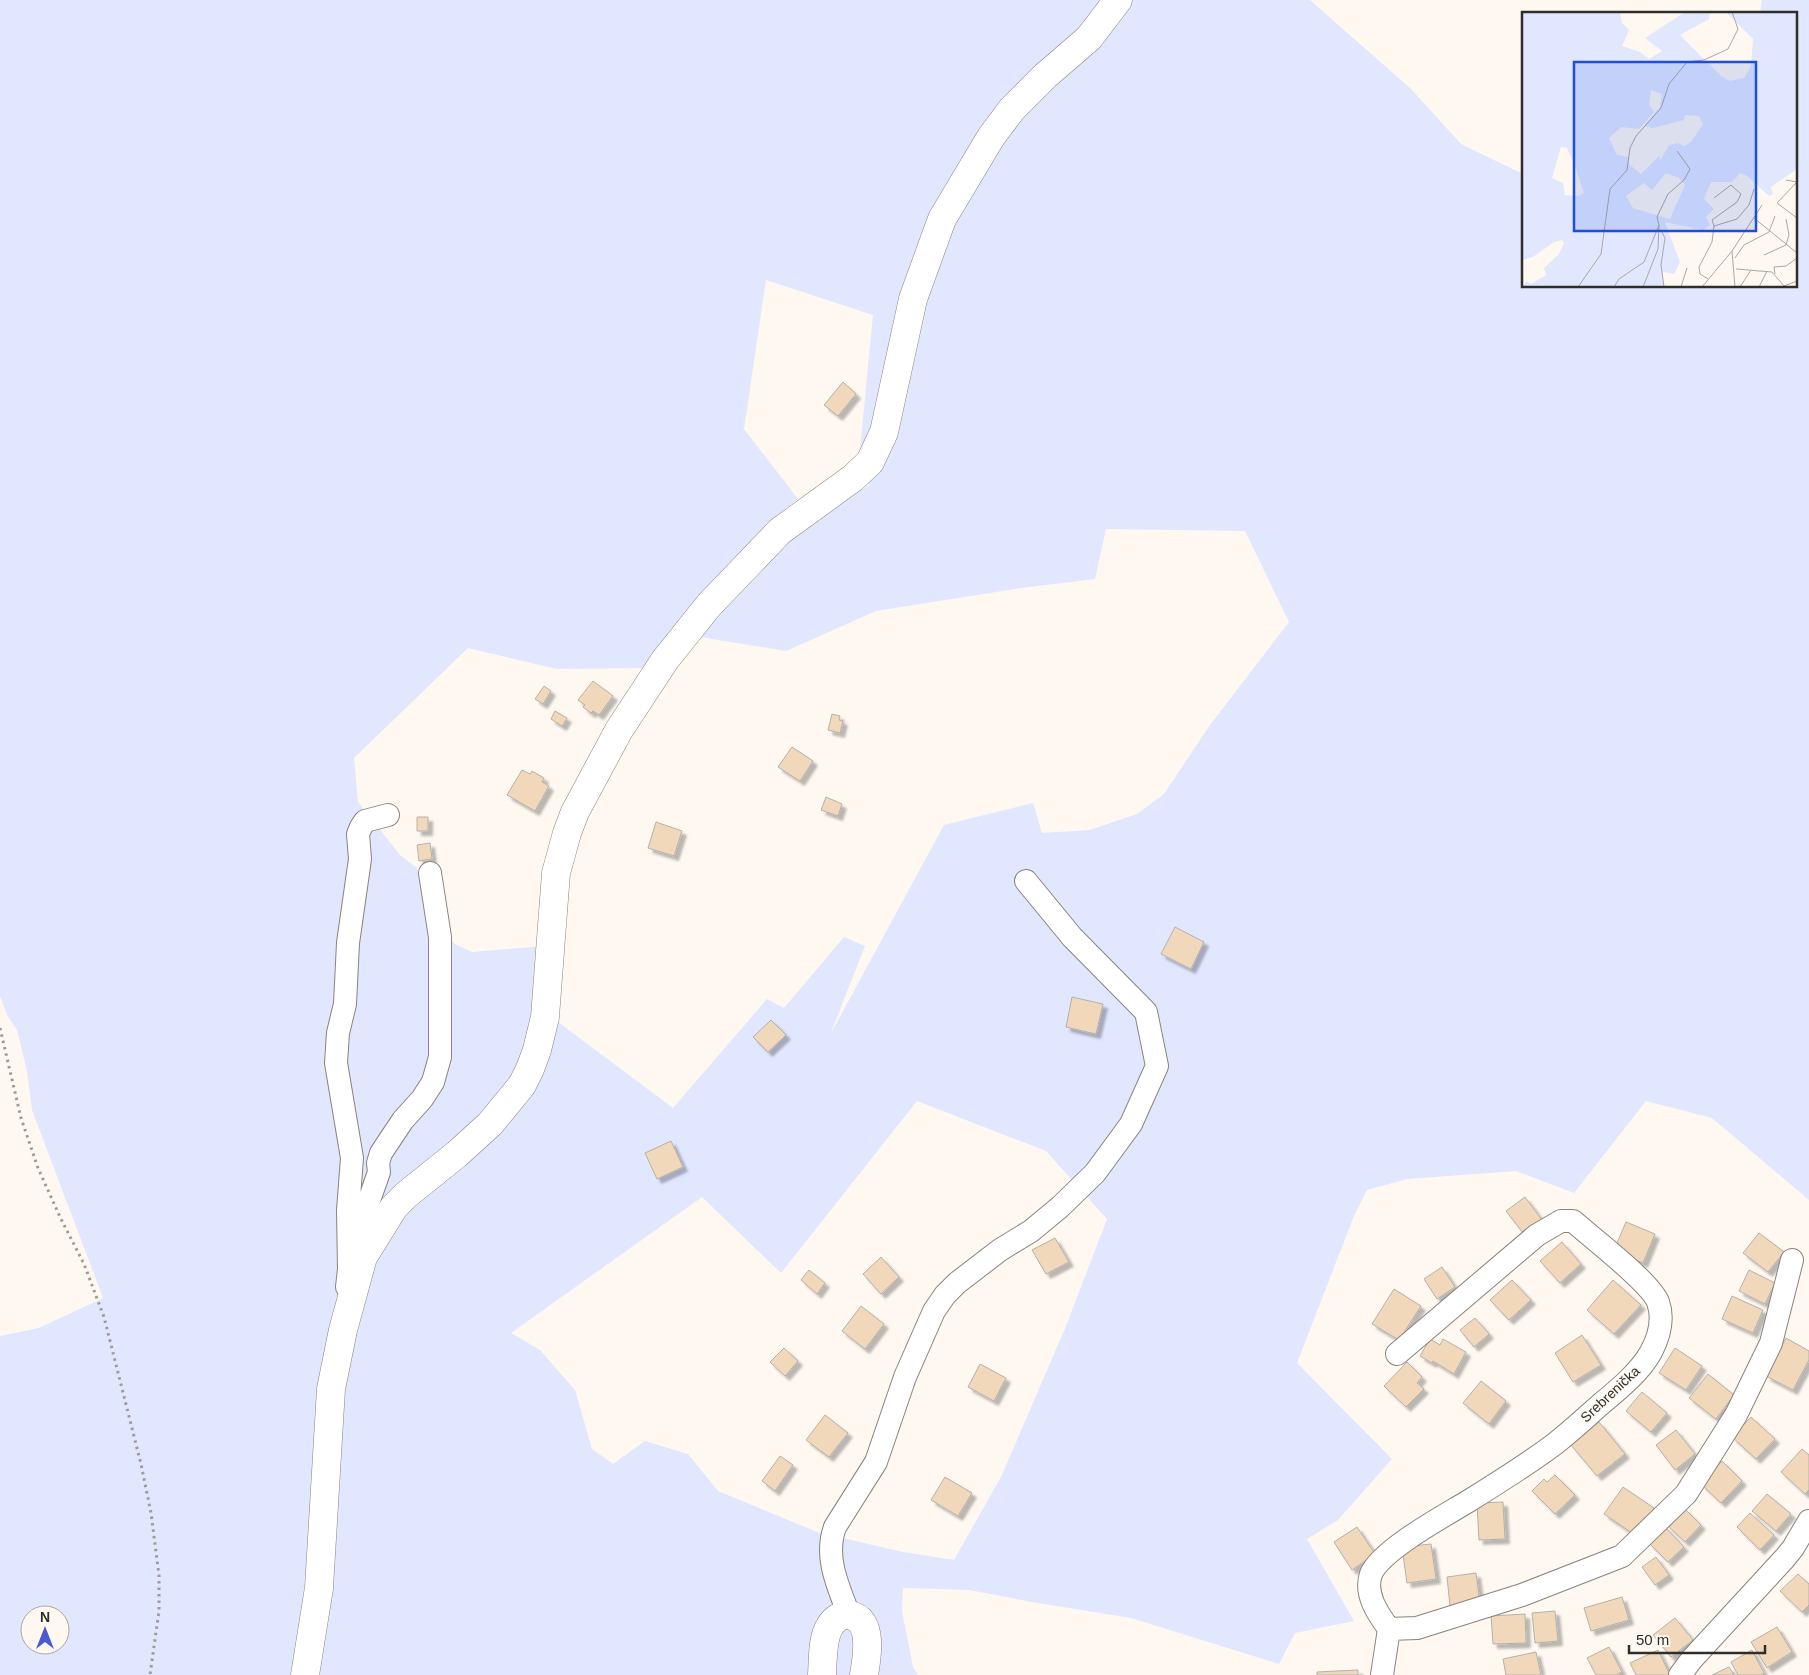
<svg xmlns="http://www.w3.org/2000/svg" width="1809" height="1675" viewBox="0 0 1809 1675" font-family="Helvetica,sans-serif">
  <defs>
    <filter id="shadow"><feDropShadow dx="4.5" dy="4.5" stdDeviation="1" flood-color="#0004"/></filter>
  </defs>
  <rect width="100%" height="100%" fill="#fef8f1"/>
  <path fill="#e1e7ff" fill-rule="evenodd" d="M0,0h1310l101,89 50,55 62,30v112h272v-272h-35l2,-14h47v1200l-97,-82 -66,-17 -72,92 -58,-22 -109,8 -40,11 -13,26 -57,147 95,96 -54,61 -31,19 47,82 -59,12 -16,31 -148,-46 -99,-16 -63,-12 -66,-2 -1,23 11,56 5,8h-918v-339l39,-8 64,-30 -71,-188 -5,-39 -10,-41 -10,-15 -7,-19zM766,280l107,35 -13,134 9,36 -88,61 -81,91 86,14 90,-40 145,-23 74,-9 11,-50 139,2 44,91 -79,103 -46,69 -27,20 -47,16 -48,3 -9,-30 -89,22 -114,210 35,-89 -21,-9 -60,71 -17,-9 -94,109 -115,-86 -15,-76 -71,6 -17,-8 -24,-24 -8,-36 -6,-16 -17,-13 -42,-53 -4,-44 114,-110 89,21 88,-1 45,-58 78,-88 30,-23 -54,-70zM917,1101l129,50 61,68 -41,107 -65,151 -47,83 -51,-8 -86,-20 -99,-41 -30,-37 -43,-13 -32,23 -21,-15 -17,-59 -35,-40 -29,-17 191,-136 79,76zM30,1615h30v30h-30z"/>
  <path fill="#f1d8ba" stroke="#b6b0aa" filter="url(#shadow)" d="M843,382l13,12 -18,22 -14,-11z
    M593,681l20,15 -14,19 -6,-4 -2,2 -8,-6 2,-2 -7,-5z
    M544,686l7,5 -8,13 -8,-5z
    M555,711l12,7 -5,8 -11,-7z
    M832,714l8,2 -1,4 4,1 -3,12 -12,-3z
    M792,747l21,14 -13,20 -22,-14z
    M522,770l8,4 2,-3 12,7 -2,4 7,4 -14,25 -28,-16z
    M826,797l16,7 -4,12 -17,-6z
    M417,817h11v14h-11z
    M656,822l26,9 -8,25 -26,-8z
    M430,843l2,16 -13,2 -2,-16z
    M1175,927l29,15 -13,27 -30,-15z
    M1072,997l31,7 -7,30 -30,-7z
    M771,1020l15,15 -18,17 -15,-15z
    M671,1141l12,26 -26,12 -12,-26z
    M1525,1197l17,23 -19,13 -17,-22z
    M1626,1222l29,12 -12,29 -29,-13z
    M1759,1233l25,19 -16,20 -25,-19z
    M1055,1238l14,24 -23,12 -14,-24z
    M1562,1242l19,22 -21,19 -20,-22z
    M881,1257l18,20 -18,17 -18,-20z
    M1442,1267l13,20 -18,12 -13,-20z
    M809,1270l16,13 -8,11 -16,-14z
    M1749,1270l26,13 -10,21 -26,-13z
    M1512,1280l19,20 -22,20 -19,-20z
    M1613,1280l28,25 -27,29 -27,-24z
    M1394,1289l27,17 -22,34 -27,-16z
    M1732,1296l31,14 -10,23 -31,-14z
    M861,1306l23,18 -19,25 -23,-18z
    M1475,1318l14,16 -15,13 -14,-17z
    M1582,1335l19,30 -28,17 -18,-29z
    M1786,1338l23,13v9l-16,30 -27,-14z
    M1430,1339l10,6 3,-6 23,13 -12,22 -21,-13 -1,2 -12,-7z
    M784,1348l14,13 -13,15 -15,-14z
    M1675,1348l27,18 -16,24 -27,-17z
    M1407,1362l15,15 -5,6 7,6 -18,18 -22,-21z
    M980,1364l26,14 -12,23 -26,-14z
    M1708,1374l26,21 -18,24 -27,-21z
    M1481,1381l25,20 -17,23 -26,-21z
    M1642,1392l25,21 -16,19 -25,-21z
    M825,1415l23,18 -19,24 -23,-17z
    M1751,1417l24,22 -19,20 -24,-22z
    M1599,1422l26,32 -28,22 -26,-31z
    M1676,1430l19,24 -20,16 -19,-25z
    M1802,1449l7,6v35l-4,4 -24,-22z
    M780,1456l13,9 -18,26 -13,-10z
    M1722,1461l20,20 -21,22 -20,-19z
    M1555,1475l20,20 -20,19 -23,-23 12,-12 3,3z
    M945,1477l27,16 -14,23 -27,-16z
    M1623,1487l31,21 -19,27 -31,-21z
    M1767,1494l24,20 -15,17 -24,-20z
    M1503,1502l2,37 -26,1 -2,-37z
    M1684,1508l17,17 -16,17 -18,-17z
    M1750,1513l24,22 -14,15 -23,-23z
    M1664,1526l20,21 -16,15 -20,-20z
    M1357,1527l18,27 -23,16 -18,-28z
    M1431,1544l5,35 -29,4 -5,-36z
    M1656,1557l13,18 -14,10 -13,-18z
    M1476,1573l4,30 -30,3 -3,-29z
    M1798,1574l11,10v21l-7,7 -22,-21z
    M1622,1597l7,23 -38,11 -7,-23z
    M1555,1611l3,30 -23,2 -3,-30z
    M1525,1614l1,29 -33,1 -2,-28z
    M1675,1618l18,22 -22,17 -18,-22z
    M1777,1627l15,25 -25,16 -16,-26z
    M1609,1647l13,25 -6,3h-20l-9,-17z
    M1658,1650l12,25h-34l-6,-12z
    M1752,1650l12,23 -3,2h-23l-7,-13z
    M1536,1652l5,23h-35l-3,-16z
    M1729,1667l5,8h-22z
    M1358,1670v5h-41v-3z"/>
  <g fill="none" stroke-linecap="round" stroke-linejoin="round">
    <g stroke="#89837d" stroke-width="24">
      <path id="minor" d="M349,1243l15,-28 15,-43 -1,-9 3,-10 22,-33 19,-21 11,-17 7,-25v-120l-10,-64
        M347,1287l2,-18 -1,-59 4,-52 -16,-95 2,-30 7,-29 3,-61 12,-84 -2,-25 3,-7 4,-6 23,-6
        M1397,1354l140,-119 24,-14h12c18,16 77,61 85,81 6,17 1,35 -7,50 -11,20 -33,38 -50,52 -16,14 -32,29 -49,42 -27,20 -56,38 -85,56 -23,14 -86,48 -96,72 -7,20 7,40 18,55l28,-1 105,-33 100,-39 64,-62 50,-79 35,-72 21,-83
        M849,1615c-11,-29 -25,-58 -14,-88l41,-65 29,-85 29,-66 11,-16 12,-12 43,-33 31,-19 29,-24 35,-34 36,-49 26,-58 -11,-54 -74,-75 -46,-56
        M1382,1675l7,-46
        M1680,1675l12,-16 93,-101 8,-10 16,-27"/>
    </g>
    <g stroke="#89837d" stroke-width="29">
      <path id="major" d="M305,1675l14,-87 12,-199 12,-59 20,-73 31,-50 12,-12 51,-41 33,-30 32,-39 8,-16 7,-19 8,-33 11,-144 11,-40 8,-21 44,-82 46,-70 44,-55 71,-74 73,-53 17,-16 14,-30 29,-133 29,-80 49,-82 21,-28 33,-33 44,-38 29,-38
        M822,1675c1,-15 0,-37 8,-49 4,-7 12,-12 19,-11 25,3 18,43 15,60"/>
    </g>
    <path stroke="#9f9b95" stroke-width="3" stroke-dasharray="2.5 4" stroke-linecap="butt" d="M0,1028l21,90 17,50 22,49 24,47 20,53 37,147 10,49 8,62v36l-9,64"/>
    <use href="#minor" stroke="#fff" stroke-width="22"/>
    <use href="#major" stroke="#fff" stroke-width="28"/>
  </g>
  <g text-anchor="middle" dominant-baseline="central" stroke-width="4" stroke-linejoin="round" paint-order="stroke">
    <g font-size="14" fill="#302e2b" stroke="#fef8f1">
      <text transform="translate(1610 1394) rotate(-43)">Srebrenička</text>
    </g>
  </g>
  <g transform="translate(1522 12)">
    <rect width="275" height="275" fill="#fef8f1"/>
    <path d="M0,0h98l2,11 7,7 -7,16 18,6 9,7 13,-8 -17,-13 40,-26h25l-1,7 -29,16 41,41 9,5 14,-3 7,-12 2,-27 -27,-27h71v157l-26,18 2,7 -4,2 -23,-21 -6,-2 -8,9h-21l-7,17 10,10 -8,8 4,8 -7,5 -38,-8 15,40 -6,12 -11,-2v15h-141l5,-6 4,3 15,-9 -2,-7 15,-14 5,-11 -2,-3 -8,2 -21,15 -11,3zM129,78l11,4 -2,13 -16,19 9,2 31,-8 1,-5 14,1 4,8 -12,18 -7,4 -6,-3 -9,2 -9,16 -1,-5 -18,18 -11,-9 -2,-8 -11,-2 -8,-17 12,-11 18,2 15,-17 -5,-7zM39,135l6,1 8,18 9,27 -6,3 -13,-1 -2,-12 -11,-5zM144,161l13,5 6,7 -15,34 -37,-11 -7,-12 18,-13 8,7z" fill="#e1e7ff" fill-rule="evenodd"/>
    <path fill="none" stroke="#aca7a2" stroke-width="1" d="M264,168l11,2 -20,21 20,15M192,186l17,-13 10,9 -4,8 -25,18 2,6 23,-7 12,-14 5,-16M232,206l43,35M137,213l-2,-8 11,-23 16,-14 6,-11 -13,-18M139,218l4,8 -4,27 3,22M210,239l3,36M242,243l22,-10 3,-10 -3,-16M213,246l9,-13 25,-13 6,-16M214,257l36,3 12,14 13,-5M253,262l-1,-7 12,-1 11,-8M186,267l-8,-5 -1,-7 13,-25 2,-16M56,275l23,-33 9,-65 17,-19 3,-22 6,-12 25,-28 8,-24 18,-22 17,-2 24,-11 10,-20 -6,-17M92,275l5,-8 25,-17 15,-37 -1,24 -15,38M159,275l6,-19M180,275l30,-36 30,-46M218,275l11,-17M237,275l8,-16"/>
    <path fill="#1d4ed8" fill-opacity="0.15" stroke="#1d4ed8" stroke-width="2.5" d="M52,50h182v169h-182z"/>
    <rect width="275" height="275" fill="none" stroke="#302e2b" stroke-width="2.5"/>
  </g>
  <g transform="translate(45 1630)"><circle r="24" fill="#fef8f1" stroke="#aca7a2"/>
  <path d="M0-4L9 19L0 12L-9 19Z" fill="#4c5acf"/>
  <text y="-8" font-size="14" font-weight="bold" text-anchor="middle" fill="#302e2b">N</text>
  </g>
  <path d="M1629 1645v8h136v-8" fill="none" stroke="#302e2b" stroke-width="2.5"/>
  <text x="1636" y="1645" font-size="15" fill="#302e2b" stroke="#fef8f1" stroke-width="4" paint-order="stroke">50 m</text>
</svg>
